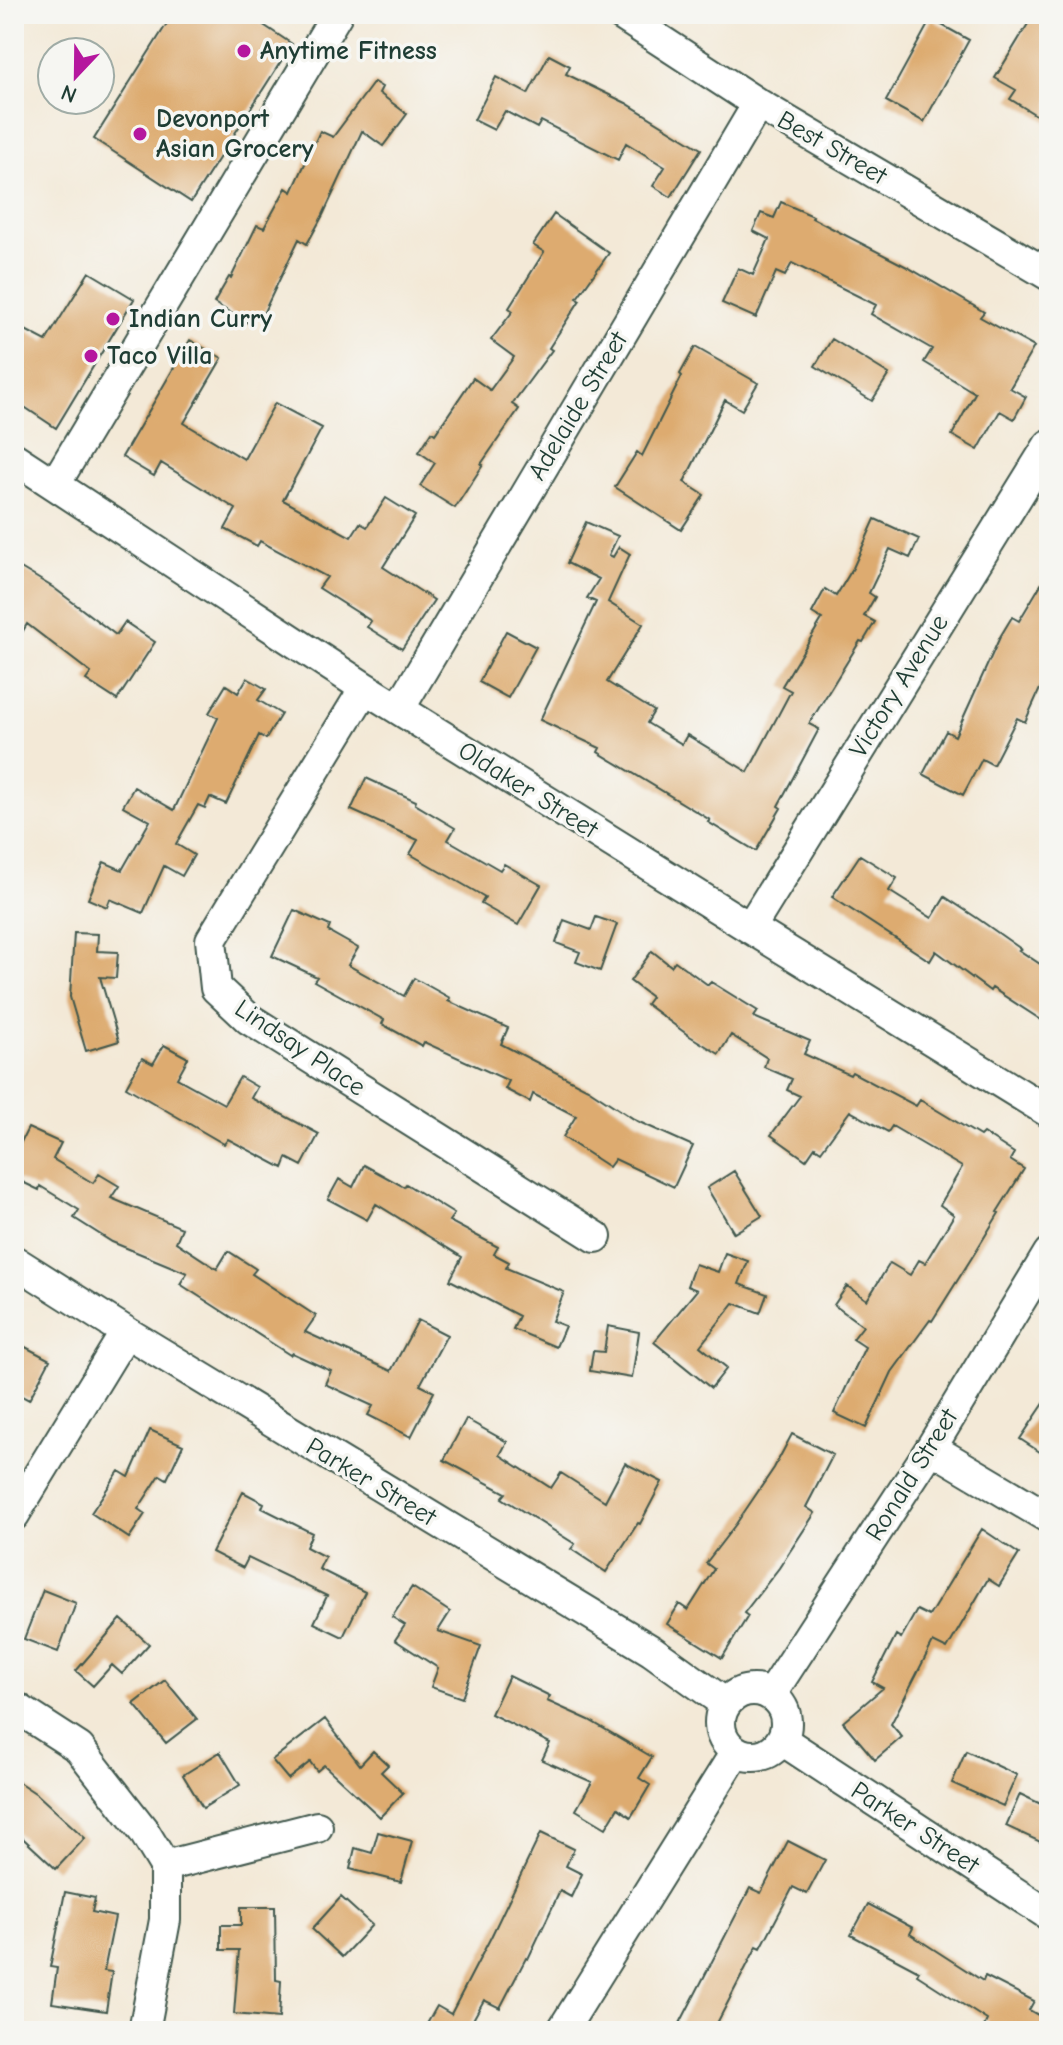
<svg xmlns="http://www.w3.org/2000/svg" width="1063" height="2045" viewBox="0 0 1063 2045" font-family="'Comic Neue',sans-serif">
  <rect width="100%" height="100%" fill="#f6f6f2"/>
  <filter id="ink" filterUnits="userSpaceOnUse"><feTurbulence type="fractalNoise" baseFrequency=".0125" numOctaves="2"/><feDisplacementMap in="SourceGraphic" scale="16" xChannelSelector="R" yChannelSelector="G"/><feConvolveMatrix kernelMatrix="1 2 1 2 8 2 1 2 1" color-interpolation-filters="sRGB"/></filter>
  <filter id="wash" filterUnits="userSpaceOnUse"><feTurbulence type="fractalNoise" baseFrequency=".006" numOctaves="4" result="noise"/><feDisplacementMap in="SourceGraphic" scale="32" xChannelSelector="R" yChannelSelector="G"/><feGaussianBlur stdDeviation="1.8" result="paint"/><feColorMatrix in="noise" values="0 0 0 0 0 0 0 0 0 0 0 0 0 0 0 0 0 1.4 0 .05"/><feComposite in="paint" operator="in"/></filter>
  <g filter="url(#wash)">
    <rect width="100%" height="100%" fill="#f3e9d7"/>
    <g id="blocks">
      <path fill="#ddab70" d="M173,14h74l45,30 -101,158 -97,-63z
        M1034,14h15v109l-39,-24 6,-9 -21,-12z
        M931,19l38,21 -45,82 -38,-21z
        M549,55l21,11 -4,8 60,29 75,46 -30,48 -18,-11 12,-19 -39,-24 -8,17 -77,-39 -4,7 -32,-17 -11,19 -20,-10 22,-43 32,17z
        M374,82l8,5 -3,6 28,21 -24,32 -21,-15 -39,84 -16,29 -8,-5 -37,77 -6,-3 -6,11 -36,-21 15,-26 2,1 26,-53 7,3 22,-40 6,4 28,-61 13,6z
        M781,202l32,14 -1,2 97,50 75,44 -4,5 54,30 -24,41 16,9 -12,22 -14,-8 -22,39 -26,-15 23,-42 -51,-31 8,-13 -61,-35 5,-9 -84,-42 -7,13 -9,-4 -20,46 -34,-15 16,-35 15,7 16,-36 -16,-8 8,-18 13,5z
        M554,214l55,39 -32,45 3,2 -31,48 3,2 -40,54 7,5 -38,55 2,1 -28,43 -35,-22 15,-23 -16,-11 13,-20 3,2 38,-56 17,12 24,-33 -23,-17 22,-29 -4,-3 35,-56 -11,-7z
        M89,272l45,27 -78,129 -42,-28v-76l32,17z
        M832,339l57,35 -17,27 -57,-35z
        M190,340l32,18 -38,65 60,36 31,-56 47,25 -39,72 68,37 9,-14 7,4 19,-29 29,18 -32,51 51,33 -32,49 -35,-22 4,-6 -52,-33 8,-11 -67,-36 -3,5 -32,-17 11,-20 -75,-46 -7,13 -32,-19z
        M695,347l63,36 -16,27 -17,-10 -41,82 20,13 -23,35 -66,-43 22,-35 5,4 40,-80 -2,-2z
        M875,519l44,20 -9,19 -20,-9 -21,44 6,4 -11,19 11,6 -12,20 -3,-1 -51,83 10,5 -41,77 3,2 -25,43 -48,-29 2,-2 -112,-68 2,-4 -60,-28 56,-118 -9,-4 12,-19 -32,-16 19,-41 32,14 -9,19 4,2 6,-10 11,7 -22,48 35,22 -36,58 47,29 -7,12 35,21 5,-9 61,37 43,-81 -9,-5 40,-67 -10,-6 13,-24 11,7 17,-28z
        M14,564l40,24 62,47 9,-13 30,20 -38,58 -31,-20 5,-7 -64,-49 -13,22z
        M1049,571v115l-6,-4 -18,40 -8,-4 -24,47 -11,-6 -19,36 -40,-21 23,-43 9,5 45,-99 12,-20 7,4z
        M506,631l30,16 -28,51 -29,-16z
        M247,678l19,11 -8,11 23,14 -15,25 -7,-4 -33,69 -16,-7 -5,11 -7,-3 -22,39 18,11 -12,21 -18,-10 -21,47 -33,-14 -3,8 -19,-8 16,-37 18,8 28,-49 -27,-15 11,-19 40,23 44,-92 -9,-5 17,-28 12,8z
        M366,778l50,23 -1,3 40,24 -7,12 52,30 4,-6 37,21 -23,40 -37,-21 4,-7 -75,-43 8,-14 -67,-30z
        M860,855l37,23 -8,13 43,27 13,-21 32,21 44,31 -2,1 30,20v55l-57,-37 -2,3 -54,-40 -6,10 -98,-64z
        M294,910l36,16 -2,5 30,17 -10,17 56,31 10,-18 36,20 -2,3 60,27 -7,16 87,45 49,32 56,25 -19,41 -59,-28 -6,8 -46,-30 13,-21 -43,-22 -3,8 -25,-13 4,-8 -85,-39 -2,4 -40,-22 2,-4 -70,-39 3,-4 -45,-21z
        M596,917l21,7 -17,47 -24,-9 4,-10 -24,-9 8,-23 27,10z
        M74,933l24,1 -1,17 21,1 -2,26 -16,-1 19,64 -33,10 -16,-54z
        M652,951l19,15 4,-5 33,24 3,-3 47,29 -4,6 56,24 -6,13 46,21 2,-3 64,34 4,-6 60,36 3,-3 31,20 -4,7 14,9 -27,43 2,1 -23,38 -44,70 -2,-1 -38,52 -26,56 -32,-15 31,-66 -12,-8 10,-13 -29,-21 13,-19 20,14 23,-37 20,12 9,-15 6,3 29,-48 -14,-10 22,-38 -70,-41 -4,6 -38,-21 -29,40 -6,-4 -9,13 -35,-25 29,-39 -13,-6 5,-11 -28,-12 3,-9 -36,-23 -12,19 -31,-19 -42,-31 5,-7 -21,-16z
        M164,1045l24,13 -11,20 47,26 16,-27 17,10 -6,11 68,36 -17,32 -15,-8 -4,10 -55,-29 -4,5 -98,-57 16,-29 11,6z
        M28,1128l33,15 -8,16 40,24 6,-9 20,12 -8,12 71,30 -6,14 41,27 11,-18 28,18 -4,5 64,42 -11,16 86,39 27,-51 29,15 -27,50 14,7 -23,45 -43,-22 5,-9 -48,-22 6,-13 -39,-18 -2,2 -110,-71 7,-11 -75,-31 -38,-24 5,-8 -39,-24 -1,4 -25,-12v-22z
        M364,1165l40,22 2,-3 48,30 -5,7 49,26 -4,7 15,8 -3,6 58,24 -12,29 13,5 -9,21 -43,-18 6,-13 -69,-36 12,-23 -86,-53 -9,16 -39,-21 11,-20 14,8z
        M734,1171l28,45 -28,17 -27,-45z
        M725,1253l23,8 -9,23 28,10 -7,19 -26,-10 -34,43 27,22 -16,20 -57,-46 43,-52 -10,-4 8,-22 23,8z
        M608,1326l31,6 -7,46 -42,-7 3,-20 11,1z
        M14,1341l36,19 -21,40 -15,-8z
        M1049,1396v62l-29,-19z
        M466,1419l41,23 -7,13 51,33 10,-15 44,28 20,-38 37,19 -22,42 -2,-1 -32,49 -35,-23 4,-5 -73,-46 4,-5 -62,-33z
        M150,1430l33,15 -16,34 -7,-4 -22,34 7,5 -16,24 -38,-25 28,-42 10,6z
        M792,1434l41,21 -27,52 9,6 -36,55 -35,45 4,3 -26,42 -55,-34 12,-20 9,6 26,-41 -8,-6 30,-39 38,-56z
        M243,1492l21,11 -2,5 50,25 -6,14 19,10 -6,12 46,23 -22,45 -29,-14 13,-27 -79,-38 -5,10 -31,-16z
        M982,1529l37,25 -20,32 -11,-7 -41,70 -14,-7 -42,82 11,13 -27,23 -32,-38 40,-34 -11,-6 24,-47 5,3 16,-28 12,6z
        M412,1587l38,25 -12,19 43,15 -19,52 -31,-11 7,-19 -43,-28 10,-15 -13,-8z
        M43,1590l33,13 -18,49 -34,-13z
        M121,1619l28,25 -27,30 -10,-9 -19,21 -17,-15z
        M509,1676l41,20 -3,5 42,19 63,37 -13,21 11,7 -19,32 -13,-9 -12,20 -30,-18 16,-28 -50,-22 8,-17 -59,-29z
        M165,1680l32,39 -31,24 -32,-39z
        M325,1719l35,46 13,-14 15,14 -7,7 22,21 -23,24 -56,-52 -7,6 -7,-9 -22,17 -16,-19z
        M966,1751l51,24 -14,31 -51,-23z
        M220,1752l20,33 -37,23 -20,-33z
        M14,1779l24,16 47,43 -29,31 -42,-39z
        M1020,1794l29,14v38l-43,-20z
        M378,1832l34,9 -11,41 -51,-13 5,-21 17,5z
        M541,1833l33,16 -8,17 16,8 -11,23 -11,-6 -32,68 -2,-1 -26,50 -16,-8 -14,25 11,6h-58l14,-25 14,8 40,-77z
        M788,1841l37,19 -18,34 -14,-7 -32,61 -4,-2 -44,85h-37l74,-143 11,5z
        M65,1892l30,6 -3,14 23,5 -11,54 8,1 -6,39 -54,-8 5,-35 -7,-1z
        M341,1897l31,28 -30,32 -30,-28z
        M868,1904l45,24 -3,6 73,47 2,-5 49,25 -5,9 20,11v10h-67l5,-11 -70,-45 2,-4 -68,-36z
        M241,1907h34l1,73 5,1 -2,37 -45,-4 5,-64h-18v-25h20z"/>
    </g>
  </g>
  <g filter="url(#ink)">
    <use href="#blocks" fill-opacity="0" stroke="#3f574c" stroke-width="2"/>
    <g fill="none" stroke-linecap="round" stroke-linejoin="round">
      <g stroke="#3f574c" stroke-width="34">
        <path id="minor" d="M620,14l138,90 291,171
          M14,458l351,230 385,240 299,184
          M55,484l282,-470
          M365,688l-154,252 5,48 33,31 347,218
          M399,709l359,-605
          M750,928l299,-483
          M14,1261l112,71 526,319 74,53
          M931,1448l118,70
          M14,1515l112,-183
          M720 1723a33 33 0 1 1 66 0a33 33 0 1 1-66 0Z
          M771,1694l160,-246 118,-195
          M14,1706l65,42 64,82 22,36v54l-21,111
          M782,1740l267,175
          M165,1866l152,-39
          M562,2031l174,-279"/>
      </g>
      <use href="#minor" stroke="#fff" stroke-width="30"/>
    </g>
  </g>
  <g fill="#b5179e" stroke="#f6f6f2" stroke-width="3">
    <circle cx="244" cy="51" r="8"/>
    <circle cx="140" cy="134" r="8"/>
    <circle cx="113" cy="319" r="8"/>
    <circle cx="91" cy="356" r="8"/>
  </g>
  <g text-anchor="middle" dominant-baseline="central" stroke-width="7" stroke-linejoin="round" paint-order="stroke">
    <g font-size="26" font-weight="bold" fill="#1f3d34" stroke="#f6f6f2" text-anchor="start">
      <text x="260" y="51">Anytime Fitness</text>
      <text x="156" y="119">Devonport<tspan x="156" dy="30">Asian Grocery</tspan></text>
      <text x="129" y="319">Indian Curry</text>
      <text x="107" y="356">Taco Villa</text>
    </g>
    <g font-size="26" fill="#1f3d34" stroke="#f6f6f2">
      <text transform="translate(832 148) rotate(30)">Best Street</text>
      <text transform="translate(578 406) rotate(-59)">Adelaide Street</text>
      <text transform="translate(899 686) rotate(-58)">Victory Avenue</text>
      <text transform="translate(528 790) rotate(32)">Oldaker Street</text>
      <text transform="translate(300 1048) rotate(34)">Lindsay Place</text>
      <text transform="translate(912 1475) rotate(-58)">Ronald Street</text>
      <text transform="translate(371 1482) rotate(31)">Parker Street</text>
      <text transform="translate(915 1828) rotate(33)">Parker Street</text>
    </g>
  </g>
  <rect width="1063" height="2045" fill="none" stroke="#f6f6f2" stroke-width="48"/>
  <g transform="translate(76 76) rotate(202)"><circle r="38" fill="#f6f6f2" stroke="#a0aca6" stroke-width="2"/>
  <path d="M0-6L14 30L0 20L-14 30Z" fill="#b5179e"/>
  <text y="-12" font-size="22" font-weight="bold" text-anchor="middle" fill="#1f3d34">N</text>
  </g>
</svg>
